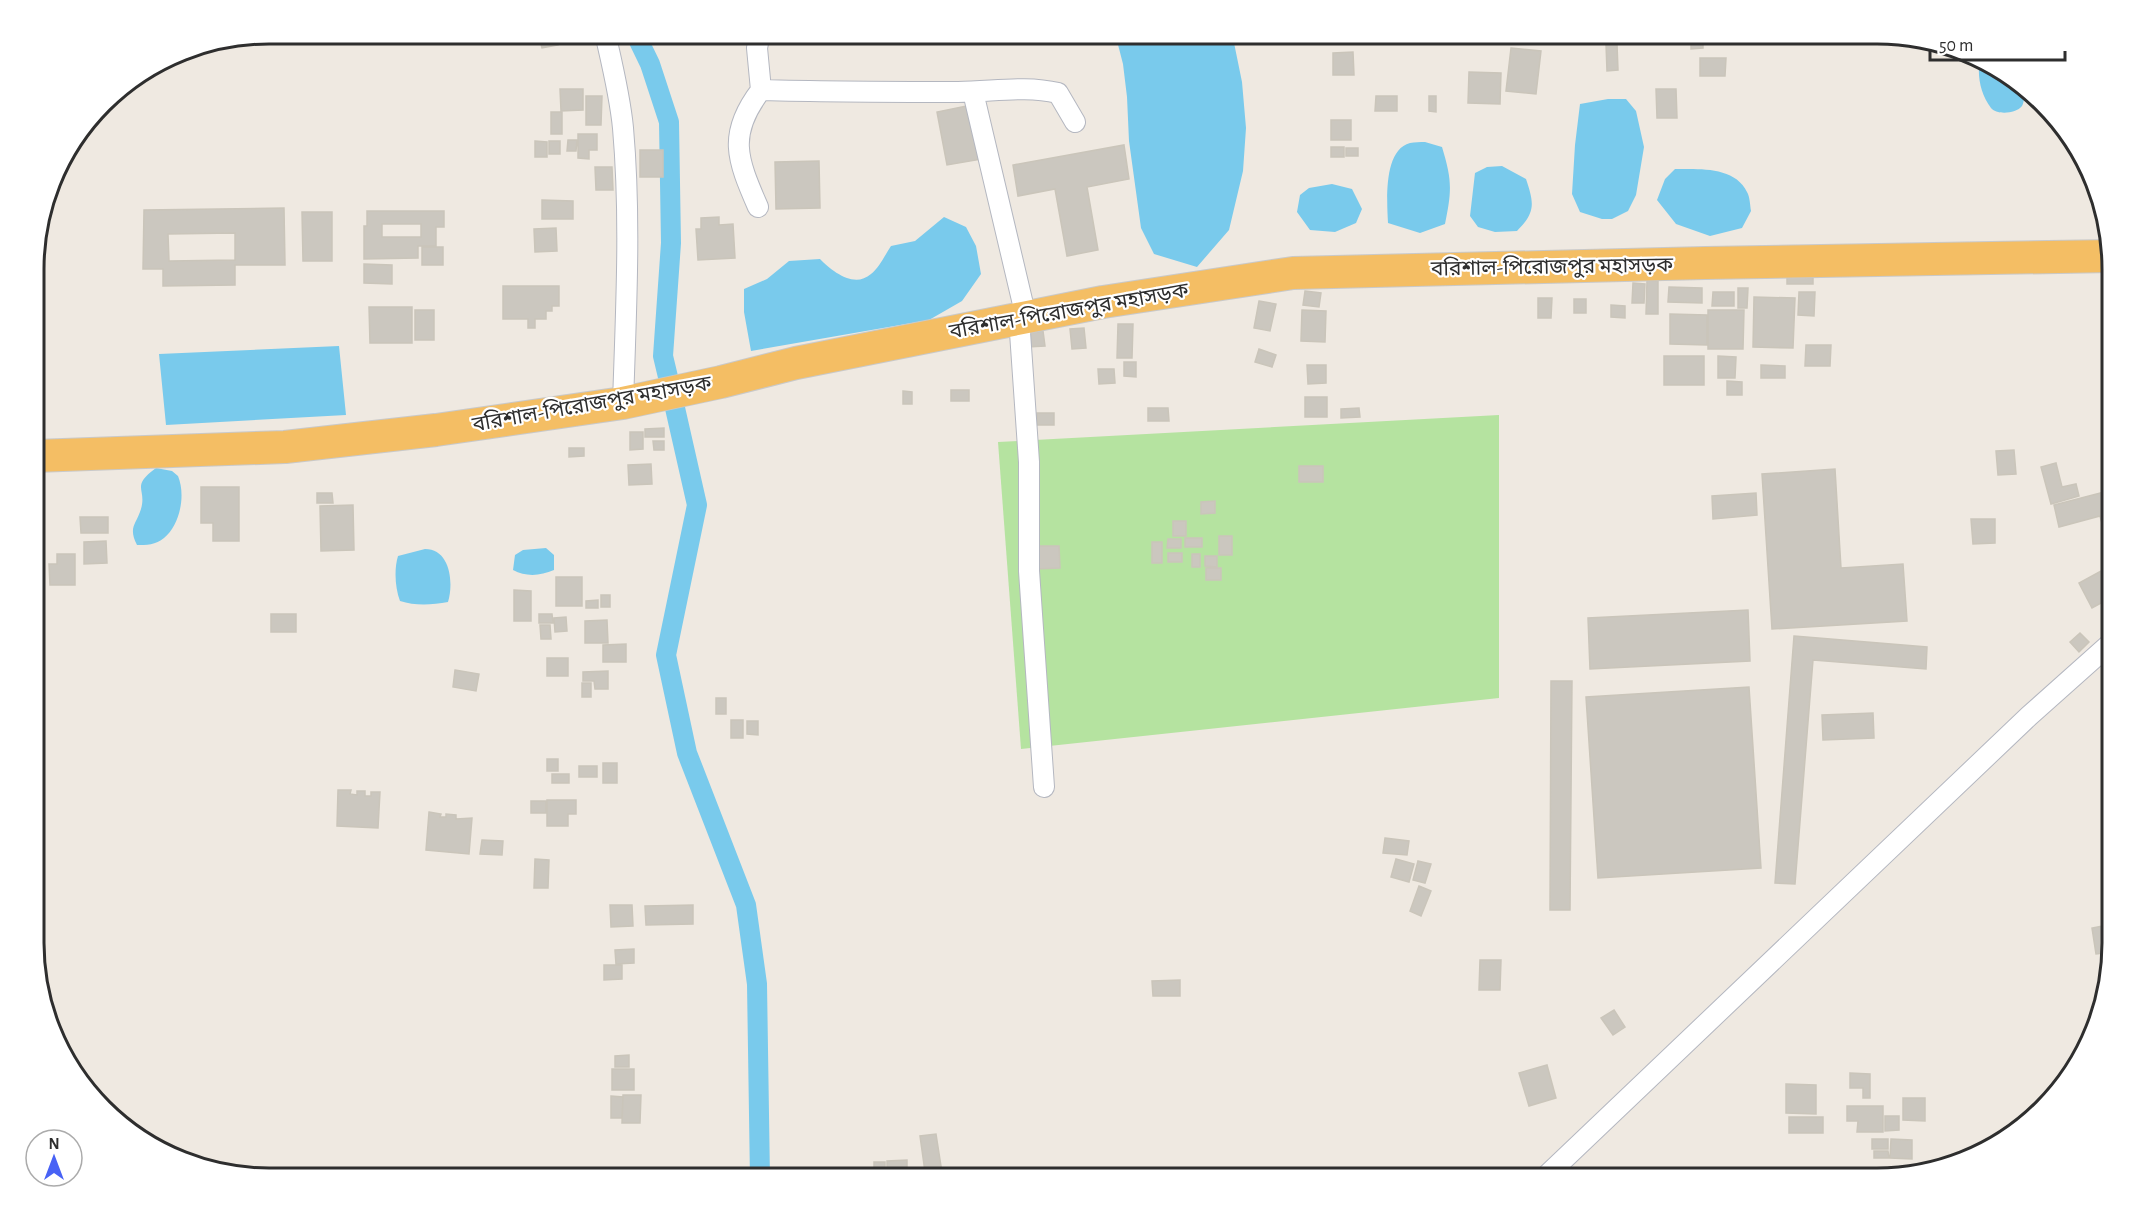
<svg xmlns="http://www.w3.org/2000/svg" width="2146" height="1212" viewBox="0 0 2146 1212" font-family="'Alegreya Sans','Noto Sans Bengali',sans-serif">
  <rect width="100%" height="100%" fill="#efe9e1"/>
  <path fill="#b5e3a0" d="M1499,415v283l-478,51 -23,-307z"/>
  <path fill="#79caec" d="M1115,33h117l10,49 4,46 -3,43 -14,59 -32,37 -43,-13 -13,-26 -12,-87 -2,-44 -4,-33z
    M1993,64l32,28c-1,5 -1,11 -3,14 -6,8 -26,9 -31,2 -9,-12 -13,-27 -12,-42z
    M1608,99h18l10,12 8,36 -8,48 -8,16 -16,8h-10l-22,-7 -8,-18 3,-49 5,-41z
    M1425,142l17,5c10,33 10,43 3,77l-25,9 -32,-10c-1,-21 -5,-73 22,-80 5,-1 10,-1 15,-1z
    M1502,166l24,13c8,24 10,33 -9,52l-22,1 -17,-5 -8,-11 5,-43 12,-6z
    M1675,169c23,0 60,-3 72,23 3,5 3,13 4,19l-9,17 -32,8 -34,-12 -19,-24 8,-21z
    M1332,184l20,5 10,20 -6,14 -21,9 -25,-2 -13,-18 3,-17 9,-7z
    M944,217l22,10 10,19 5,28 -19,27 -33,19 -178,31 -7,-39v-23l23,-10 22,-18 31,-2c12,12 34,30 51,15 8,-6 14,-19 20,-28l24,-5z
    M339,346l7,69 -180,10 -7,-71z
    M156,468l16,3 6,5c8,19 2,49 -14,62 -8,7 -18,7 -27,7 -9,-18 -1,-20 4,-36 6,-21 -11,-22 15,-41z
    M546,548l8,7v15c-14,6 -28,7 -41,0l2,-15 8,-5z
    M425,549c25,0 29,33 23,53 -16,3 -33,4 -48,-1 -5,-13 -6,-32 -2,-45z"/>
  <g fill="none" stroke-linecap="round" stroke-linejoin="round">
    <path stroke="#79caec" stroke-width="20" d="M635,33l15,31 19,58 2,121 -8,113 5,21
      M675,408l22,97 -31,150 21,98 59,152 11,79 3,195"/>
  </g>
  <path fill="#cbc7bf" stroke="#cac5ba" stroke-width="1.5" fill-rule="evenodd" d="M538,33h17l3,12 -16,3z
    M1677,33h26v15l-12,1v-12h-14z
    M1606,44h11l1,26 -11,1z
    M1511,48l30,3 -5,43 -30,-3z
    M1353,52l1,23h-21v-22z
    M1700,58h26l-1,18h-25z
    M1469,72l32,1 -1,31 -32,-1z
    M560,89h23v21l-22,1z
    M1656,89h20l1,29h-20z
    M586,96h16l-1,29h-15z
    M1376,96h21v15h-22z
    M1429,96h7v16l-7,-1z
    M972,105l10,54 -35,6 -10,-53z
    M551,112h11v22h-11z
    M1331,120h20v20h-20z
    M578,134h19v16h-8v9l-11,-1z
    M568,140h9l-1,11h-9z
    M535,141l12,1v15h-12z
    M549,141h11v13h-11z
    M1124,145l5,34 -42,8 11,63 -31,6 -12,-67 -37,7 -5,-31z
    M1331,147h13v10h-13z
    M1346,148h12v8h-12z
    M640,150h23v27h-23z
    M819,161l1,47 -44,1 -1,-47z
    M595,167h17l1,23h-17z
    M542,200l31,1v18h-31z
    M284,208l1,57h-50v20l-72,1v-17h-20l1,-59zM235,233v27l-66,1 -1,-27z
    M367,211h77v16h-8v19h-18v12l-54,1v-33h3zM382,224h39v13h-39z
    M302,212h30v49h-29z
    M719,217v8l14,-1 2,34 -37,2 -2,-31h5v-11z
    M556,228l1,23 -22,1 -1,-23z
    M422,247h21v18h-21z
    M364,264l28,1v19l-28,-1z
    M1787,267l26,1v16h-26z
    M1647,281h11v33h-12z
    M1633,283l12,1 -1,19h-12z
    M503,286h56v20h-7v5h-6v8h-11v9h-7v-9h-25z
    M1669,287l33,1v15l-34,-1z
    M1738,288h10l-1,20h-9z
    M1305,291l16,2 -2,14 -16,-2z
    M1713,292h21v14h-22z
    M1799,292h16l-1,24 -16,-1z
    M1754,297l41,1 -2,50 -40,-1z
    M1538,298h14l-1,20h-13z
    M1574,299h12v14h-12z
    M1259,301l17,3 -6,27 -16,-3z
    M1611,305l14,1v12l-14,-1z
    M369,307h43v36h-42z
    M415,310h19v30h-19z
    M1302,310l24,1 -1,31 -24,-1z
    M1708,310h36l-1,39h-35z
    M1670,314l37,1v30l-37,-1z
    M1118,324h15l-1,34h-15z
    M1084,328l2,20 -14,1 -2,-20z
    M1043,331l2,15 -18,1 -2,-14z
    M1806,345h25l-1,21h-25z
    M1259,349l17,6 -4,12 -17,-5z
    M1664,356h40v29h-40z
    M1718,356l18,1 -1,21h-17z
    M1124,362h12v15l-12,-1z
    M1307,365h19v18l-18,1z
    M1761,365l24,1v12h-24z
    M1098,369h16l1,14 -16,1z
    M1727,381l15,1v13h-15z
    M951,390h18v11h-18z
    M903,391l9,1v12h-9z
    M1305,397h22v20h-22z
    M1148,408h20l1,13h-21z
    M1359,408l1,9 -19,1v-9z
    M1037,413h17v12h-17z
    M664,428v9h-19v-8z
    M630,432h13v17l-13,1z
    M653,441h11v9h-10z
    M569,448h15v8l-15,1z
    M2014,450l2,24 -18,1 -2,-24z
    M2056,463l6,24 14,-3 3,12 -28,8 -10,-37z
    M651,464l1,20 -23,1 -1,-20z
    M1299,466h24v16h-24z
    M1835,469l6,99 62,-4 4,57 -135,8 -10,-155z
    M201,487h38v54h-26v-18h-12z
    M2112,490v35l-9,2 -3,-11 -41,11 -5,-22z
    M317,493h15l1,10h-16z
    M1756,493l1,22 -44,4 -1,-23z
    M1215,501v12l-14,1v-12z
    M353,505l1,45 -33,1 -1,-45z
    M80,517h28v16h-27z
    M1971,519h24v24l-22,1z
    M1173,521h13v15h-13z
    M1219,536h13v19h-13z
    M1185,538h17v9h-17z
    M1168,539h13v9h-14z
    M106,541l1,22 -23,1v-22z
    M1152,542h10v21h-10z
    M35,546h8v23h-8z
    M1036,546h23l1,22 -24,1z
    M1168,553h14v9h-14z
    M57,554h18v31h-25l-1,-21h8z
    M1192,554h8v13h-8z
    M1205,556h12v11l-12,-1z
    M2112,565v32l-20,11 -13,-25z
    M1206,568h15v12h-15z
    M556,577h26v29h-26z
    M514,590l17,1v30h-17z
    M601,595h9v12h-9z
    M598,600v8h-12v-7z
    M1748,610l2,51 -160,8 -2,-51z
    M271,614h25v18h-25z
    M539,614h13l1,9h-14z
    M566,617l1,14 -12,1 -1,-14z
    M607,620l1,23h-23v-22z
    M540,625h10l1,14h-10z
    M2080,633l9,9 -10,10 -9,-10z
    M1794,636l133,11 -1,22 -113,-9 -18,224 -20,-1z
    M626,644v18h-23v-17z
    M547,658h21v18h-21z
    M455,670l24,4 -3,17 -23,-4z
    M608,671v18h-13l-1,-8h-11v-9z
    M1551,681h21l-2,229h-20z
    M582,683h9v14h-9z
    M1749,687l12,181 -163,10 -12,-181z
    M716,698h10v16h-10z
    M1873,713l1,25 -51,2 -1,-25z
    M731,720h12v18h-12z
    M747,721h11v14l-11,-1z
    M547,759h11v12h-11z
    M603,763h14v20h-14z
    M579,766h18v11h-18z
    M552,774h17v9h-17z
    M338,790h13l-1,4 7,1v-4h8v5h6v-4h9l-2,36 -41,-2z
    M547,800h29v14h-8v12h-21z
    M531,801h15v12h-15z
    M429,812l12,2 -1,3h6v-3l10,1v4l16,-1 -3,36 -43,-4z
    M1385,838l24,3 -2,14 -24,-2z
    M482,840l21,1 -1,14 -22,-1z
    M535,859l14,1 -1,28h-14z
    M1396,859l18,5 -5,18 -18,-5z
    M1418,861l13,3 -6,19 -12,-3z
    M1419,886l12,5 -10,25 -11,-5z
    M610,905h22l1,21 -22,1z
    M693,905v19l-47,1 -1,-19z
    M2113,924v28l-17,2 -4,-26z
    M634,949v14l-18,1 -1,-14z
    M1480,960h21l-1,30h-21z
    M604,965h18v14l-18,1z
    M1180,980v16h-27l-1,-15z
    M1614,1010l11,17 -12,8 -12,-17z
    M629,1055v12h-14v-11z
    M1547,1065l9,33 -27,8 -10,-33z
    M612,1069h22v21h-22z
    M1850,1073l20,1v24h-7v-10h-13z
    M1786,1084l30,1v29l-30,-1z
    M623,1095h18l-1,28h-18z
    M611,1096l12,1 -1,21h-11z
    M1903,1098h22v23l-22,-1z
    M1847,1106h36v26h-26l1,-11h-11z
    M1885,1116h14v14l-14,1z
    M1789,1117h34v16h-34z
    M936,1134l7,45h-17l-6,-43z
    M1872,1139h16v10h-16z
    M1891,1139l21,1v19l-22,-1z
    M1874,1151h14l1,7h-15z
    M907,1160v15l-20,1v-15z
    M874,1162h11v11l-11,1z"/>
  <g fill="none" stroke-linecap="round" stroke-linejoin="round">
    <g stroke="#b4b7c0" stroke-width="22">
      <path id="minor" d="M605,33c7,31 15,63 18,95 8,91 3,183 0,275
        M760,33l-3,15 4,42c66,2 132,2 197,2 34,0 67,-7 100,1l17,29
        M973,92l53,225
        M758,207c-21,-48 -31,-73 3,-117
        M1019,318l10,144v109l15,216
        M1543,1179l486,-463 83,-74"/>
    </g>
    <g stroke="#c9c9c9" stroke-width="34">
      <path id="trunk" d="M35,456l250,-9 151,-17 187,-27 98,-21 75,-19 307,-61 190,-29 412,-10 407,-7"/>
    </g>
    <use href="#minor" stroke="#fff" stroke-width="20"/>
    <use href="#trunk" stroke="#f4be64" stroke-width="32"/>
  </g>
  <g text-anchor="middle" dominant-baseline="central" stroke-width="4.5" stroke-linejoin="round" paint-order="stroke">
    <g font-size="21" fill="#2e2e2e" stroke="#fff">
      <text transform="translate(1552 267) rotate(-1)">বরিশাল-পিরোজপুর মহাসড়ক</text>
      <text transform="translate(1069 311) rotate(-10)">বরিশাল-পিরোজপুর মহাসড়ক</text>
      <text transform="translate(592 404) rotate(-10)">বরিশাল-পিরোজপুর মহাসড়ক</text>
    </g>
  </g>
  <path d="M0 0H2146V1212H0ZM269 44H1877A225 225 0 0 1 2102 269V943A225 225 0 0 1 1877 1168H269A225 225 0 0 1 44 943V269A225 225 0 0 1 269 44Z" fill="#fff" fill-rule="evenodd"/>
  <path fill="none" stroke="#2e2e2e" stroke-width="3" d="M269 44H1877A225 225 0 0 1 2102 269V943A225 225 0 0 1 1877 1168H269A225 225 0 0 1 44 943V269A225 225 0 0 1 269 44Z"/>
  <g transform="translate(54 1158)"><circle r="28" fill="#ffffff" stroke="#ababab" stroke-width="1.5"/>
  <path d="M0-4.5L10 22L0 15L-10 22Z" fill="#4862f5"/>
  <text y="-9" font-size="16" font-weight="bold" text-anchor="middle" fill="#2e2e2e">N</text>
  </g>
  <path d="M1930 51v9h135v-9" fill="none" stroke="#2e2e2e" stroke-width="3"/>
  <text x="1939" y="51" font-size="18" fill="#2e2e2e" stroke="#ffffff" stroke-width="4.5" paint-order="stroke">50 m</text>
</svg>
